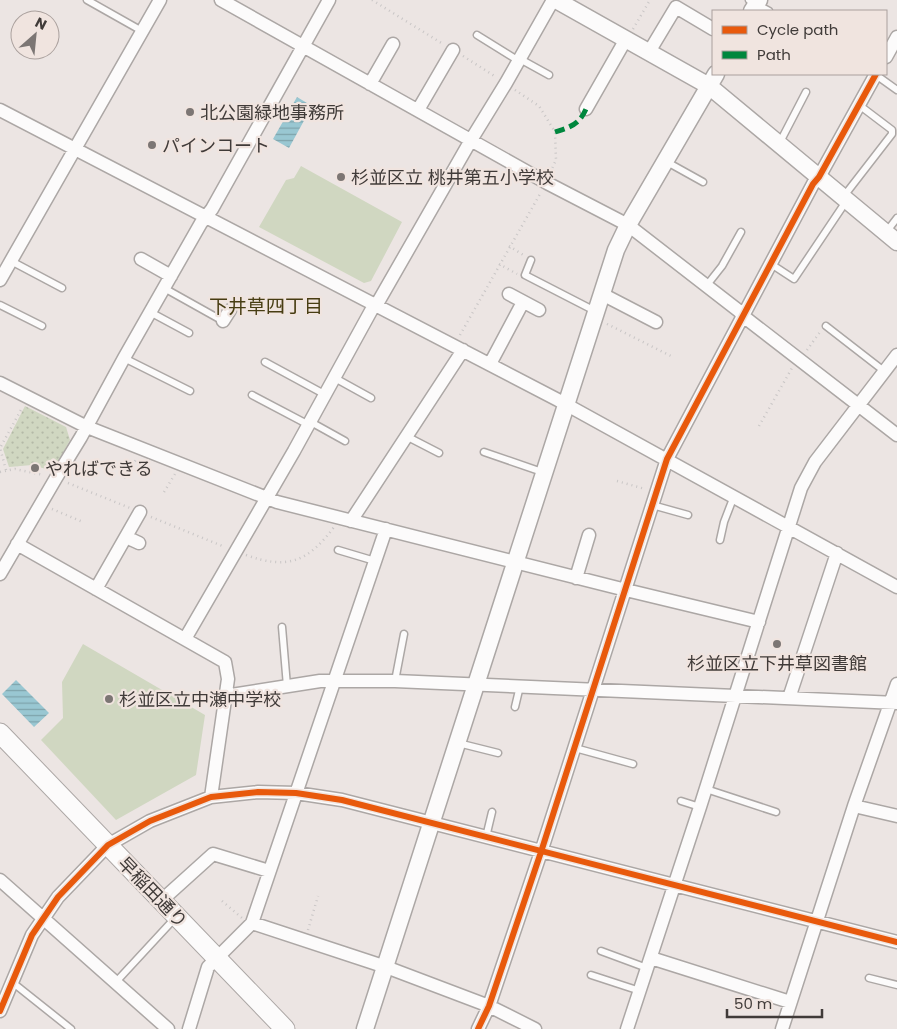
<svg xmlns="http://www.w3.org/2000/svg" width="897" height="1029" viewBox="0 0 897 1029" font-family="Poppins,'Noto Sans JP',sans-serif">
  <defs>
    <pattern id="green-dots" width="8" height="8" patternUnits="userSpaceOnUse" patternTransform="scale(1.25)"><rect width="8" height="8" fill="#d0d7c1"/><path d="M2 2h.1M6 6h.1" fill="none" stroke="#b4b9a7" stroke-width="1.8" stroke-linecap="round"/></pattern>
    <pattern id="water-rules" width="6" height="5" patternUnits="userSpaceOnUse" patternTransform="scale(1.25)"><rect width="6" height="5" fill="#99c7d2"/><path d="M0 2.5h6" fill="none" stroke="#7ea3ab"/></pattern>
  </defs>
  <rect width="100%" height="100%" fill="#ece5e3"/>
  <path fill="url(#green-dots)" d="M25,406l41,21 4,13 -17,31 -21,-6 -23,2 -6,-18z"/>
  <path fill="#d0d7c1" d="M301,166l101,56 -31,59 -7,2 -105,-56 27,-47 8,-2z
    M83,644l122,71 -9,60 -80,45 -75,-80 22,-22 -1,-36z"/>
  <path fill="url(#water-rules)" d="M297,97l15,9 -23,42 -16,-9z
    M16,680l33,33 -15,14 -32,-33z"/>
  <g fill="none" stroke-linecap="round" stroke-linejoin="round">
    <g stroke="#aca7a5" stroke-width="9">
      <path id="service" d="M87,0l55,31
        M749,0l20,11
        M477,35l42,26
        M520,59l29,16
        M876,75l21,15
        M779,144l27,-52
        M667,162l36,20
        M844,196l48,-62v-4l-33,-25
        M887,231l10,-13
        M531,260l-6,15 70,36
        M11,261l51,27
        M771,264l23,15 53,-79
        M707,285l15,-19 19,-34
        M164,288l59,33
        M0,305l42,21
        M150,312l39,21
        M826,326l58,45
        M124,358l66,33
        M265,362l59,32
        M333,377l38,21
        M252,395l55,29
        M309,421l36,20
        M406,436l33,17
        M484,452l61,21
        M652,505l36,10
        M720,540l4,-18 10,-26
        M338,550l37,11
        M282,627l5,59
        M395,681l9,-47
        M515,707l5,-21
        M458,743l40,10
        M575,748l58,16
        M706,789l70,23
        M681,801l19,6
        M486,837l6,-25
        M601,951l46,17
        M591,975l49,16
        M869,978l28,7
        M12,982l59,47
        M115,983l61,-66"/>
    </g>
    <g stroke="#aca7a5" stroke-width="15">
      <path id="minor" d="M221,0l326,183 81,42 111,86 4,5 154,119
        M649,52l27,-45 37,22
        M886,57l11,-20
        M370,84l23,-40
        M586,109l40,-70
        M0,110l558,290 339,187
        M418,110l35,-60
        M141,259l30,17
        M0,280l160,-280
        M509,294l30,16
        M602,294l54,28
        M223,321l7,-11
        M490,364l33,-62
        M0,383l87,44 190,75 349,88 133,32
        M351,521l112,-171
        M126,537l13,6
        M17,544l208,118 3,17 -17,118
        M0,574l56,-96 25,-41 43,-79 77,-135 11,-14 117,-209
        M576,578l13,-43
        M96,589l44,-77
        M185,639l109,-188 78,-142 5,-5 94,-164 35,-57 47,-83
        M225,696l95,-15h75l502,22
        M789,698l48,-145
        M854,806l43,10
        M0,880l168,149
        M162,900l51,-46 56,17
        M252,923l134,44 103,39 46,23
        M651,958l139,44
        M0,1011l32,-76 26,-38 50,-52 42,-24 61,-24 47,-5 38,1 46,7 555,142
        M189,1029l19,-62 44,-44 134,-394
        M478,1029l11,-23 52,-154 126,-393 146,-275 6,-7 57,-103
        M627,1029l73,-222 101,-319 14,-26 82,-107
        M782,1029l72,-223 43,-122"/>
    </g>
    <g stroke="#aca7a5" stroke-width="19">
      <path id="tertiary" d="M556,0l153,86 188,156
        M752,11l7,-11
        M365,1029l251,-779 12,-25 88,-151"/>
    </g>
    <g stroke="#aca7a5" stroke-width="21">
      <path id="secondary" d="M0,733l285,296"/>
    </g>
    <path stroke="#c9c6c6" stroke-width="2.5" stroke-dasharray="1 4" stroke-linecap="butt" d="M372,0l71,44
      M633,29l17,-29
      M463,56l33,21
      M515,90l24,16 16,26 1,28 -5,11
      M509,246l16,10
      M499,264l18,10
      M607,324l64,32
      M460,335l80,-141
      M807,350l13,-18
      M759,426l33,-58
      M6,470l-6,-22 22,-40
      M0,472l15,-3 29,6
      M124,478l13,-20
      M617,481l28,8
      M68,483l62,25
      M164,492l11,-18
      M52,509l31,13
      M151,517l74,30
      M246,555c41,15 62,7 88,-28
      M222,901l20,17
      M308,930l10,-34"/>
    <use href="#service" stroke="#fcfbfb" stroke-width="6"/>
    <use href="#minor" stroke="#fcfbfb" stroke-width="12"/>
    <use href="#tertiary" stroke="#fcfbfb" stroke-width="16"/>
    <use href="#secondary" stroke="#fcfbfb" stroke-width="19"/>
    <path stroke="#00873e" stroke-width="5" stroke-dasharray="10 5" stroke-linecap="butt" d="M555,132c15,-5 24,-7 31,-23"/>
    <g stroke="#f0e4df" stroke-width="9">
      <path id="cycleway" d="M0,1011l32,-76 26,-38 50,-52 42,-24 61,-24 47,-5 38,1 46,7 555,142
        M478,1029l11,-23 52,-154 126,-393 146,-275 6,-7 57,-103"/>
    </g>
    <use href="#cycleway" stroke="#e8590c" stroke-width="6"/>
  </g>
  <g fill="#7c7674" stroke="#f0e4df" stroke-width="2">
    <circle cx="190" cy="112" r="5"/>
    <circle cx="152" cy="145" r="5"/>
    <circle cx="341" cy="177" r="5"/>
    <circle cx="35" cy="468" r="5"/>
    <circle cx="777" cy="644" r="5"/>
    <circle cx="109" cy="699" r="5"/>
  </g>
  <g text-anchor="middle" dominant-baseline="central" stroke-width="4.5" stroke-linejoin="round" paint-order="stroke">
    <g font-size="18" fill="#403b39" stroke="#f0e4df" text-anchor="start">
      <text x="200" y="112">北公園緑地事務所</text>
      <text x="162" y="145">パインコート</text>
      <text x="351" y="177">杉並区立 桃井第五小学校</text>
      <text x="45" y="468">やればできる</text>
      <text x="777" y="663" text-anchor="middle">杉並区立下井草図書館</text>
      <text x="119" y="699">杉並区立中瀬中学校</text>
    </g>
    <g font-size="18" fill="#403b39" stroke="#f0e4df">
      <text transform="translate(153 892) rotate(46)">早稲田通り</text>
    </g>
    <g font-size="19" fill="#473d13" stroke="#f0e4df">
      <text x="266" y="306">下井草四丁目</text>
    </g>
  </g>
  <rect x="712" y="10" width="175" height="65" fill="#f0e4df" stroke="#aaa09d"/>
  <rect x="722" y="26" width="25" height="8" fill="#e8590c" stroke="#aaa09d"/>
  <text x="757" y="35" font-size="15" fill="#403b39">Cycle path</text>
  <rect x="722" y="51" width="25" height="8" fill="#00873e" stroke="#aaa09d"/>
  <text x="757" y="60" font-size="15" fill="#403b39">Path</text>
  <g transform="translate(35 35) rotate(27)"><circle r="24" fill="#f0e4df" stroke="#aaa09d"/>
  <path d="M0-4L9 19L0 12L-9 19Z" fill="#7c7674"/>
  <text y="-8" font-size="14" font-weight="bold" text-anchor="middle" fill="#403b39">N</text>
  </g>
  <path d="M727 1009v8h95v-8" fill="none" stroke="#403b39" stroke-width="2.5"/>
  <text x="734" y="1009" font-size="15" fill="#403b39" stroke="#f0e4df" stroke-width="4" paint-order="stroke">50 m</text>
</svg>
